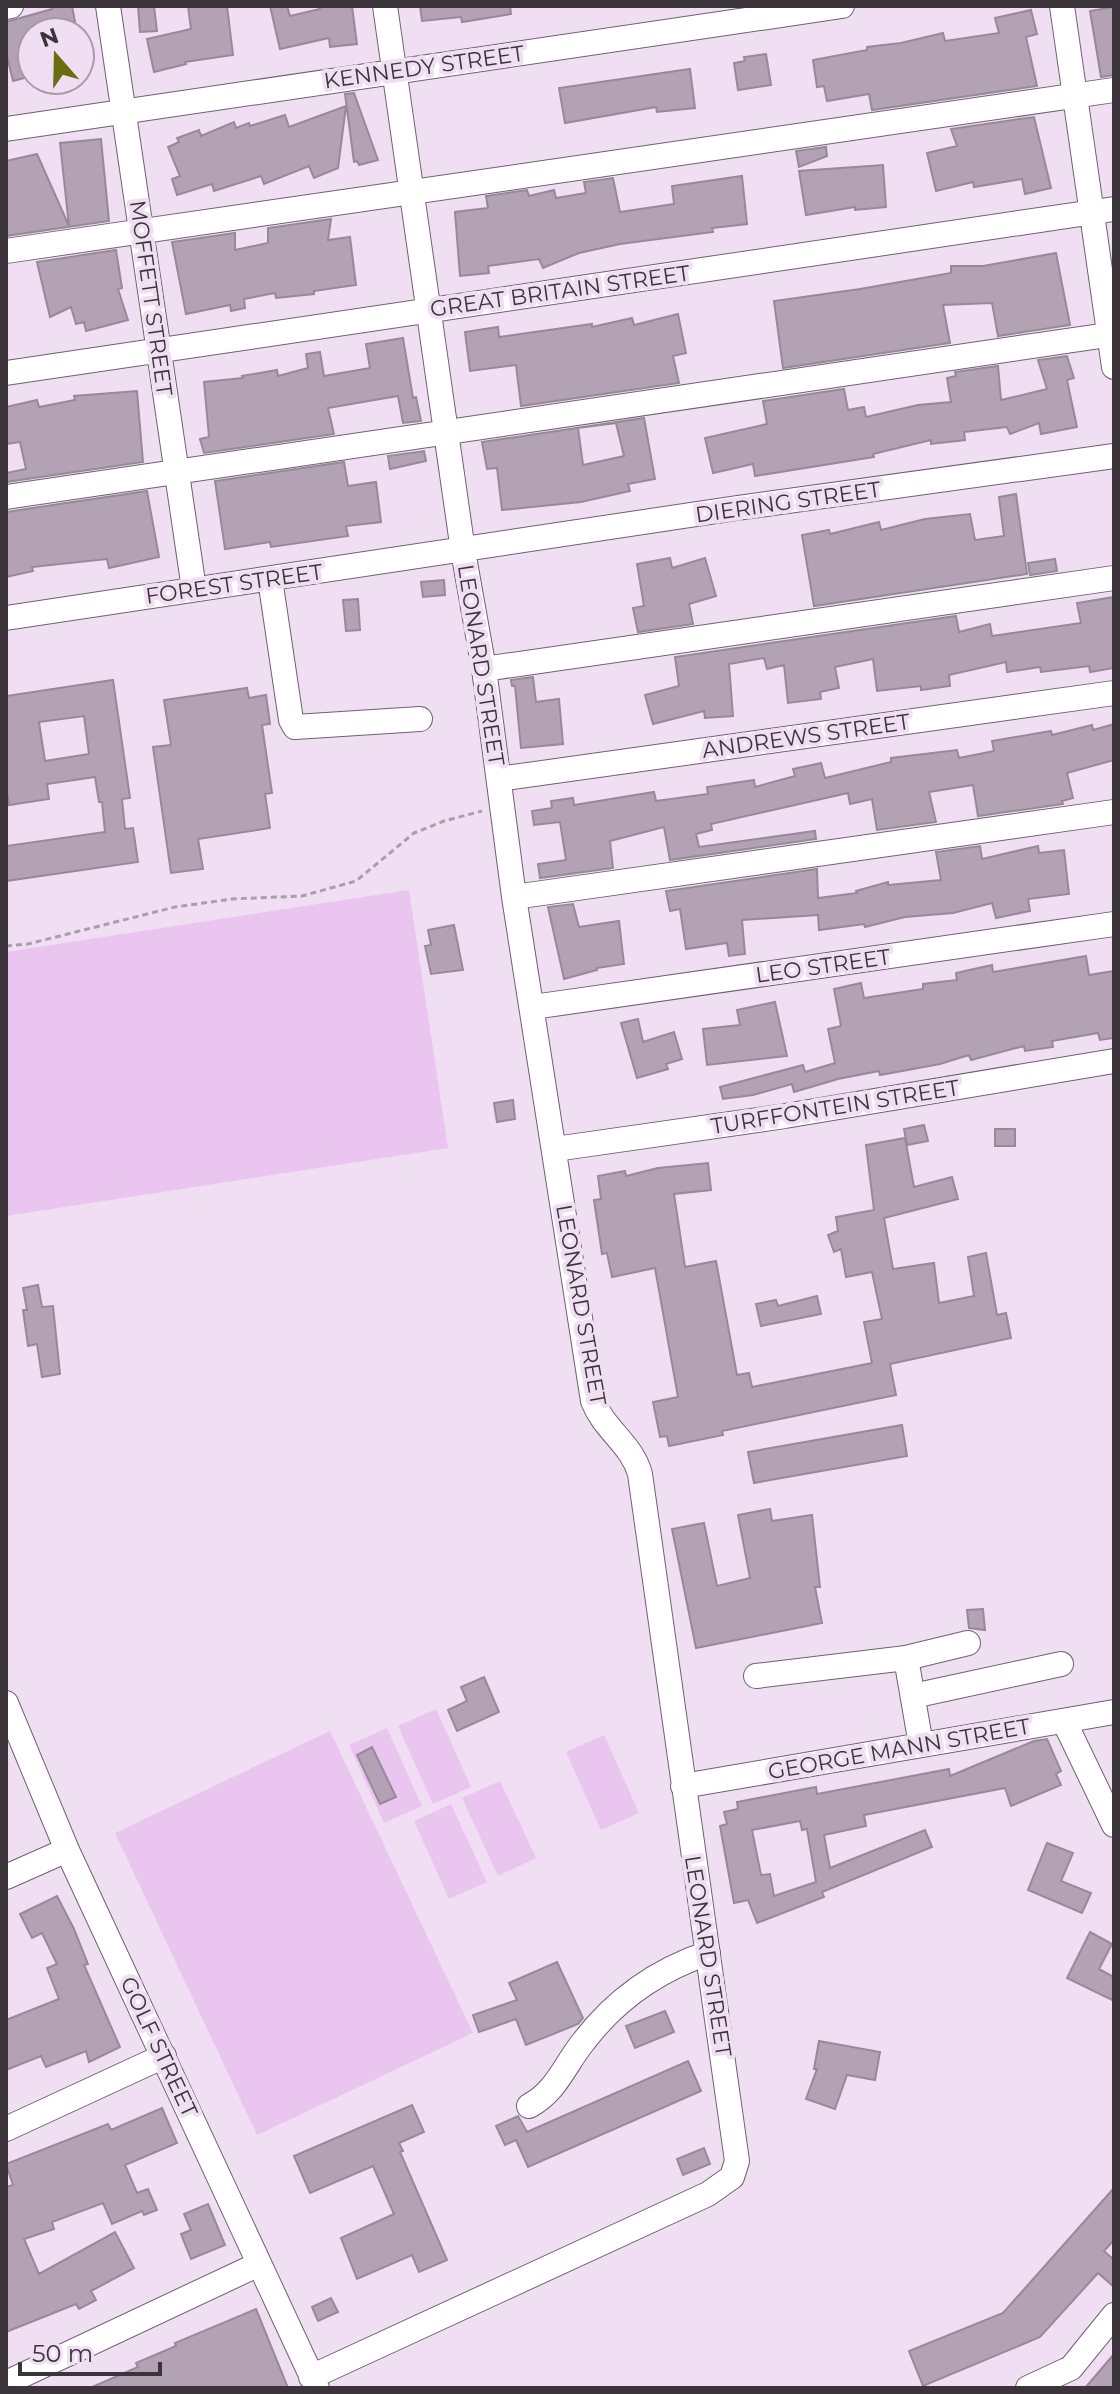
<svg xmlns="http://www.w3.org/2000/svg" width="1120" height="2394" viewBox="0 0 1120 2394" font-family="Montserrat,sans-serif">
  <rect width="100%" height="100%" fill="#f0dff3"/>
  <path fill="#e9c5ef" d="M409,890l39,258 -442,68v-264z
    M436,1709l35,78 -38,17 -35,-78z
    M387,1728l35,78 -38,17 -35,-78z
    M330,1731l143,302 -216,102 -142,-302z
    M604,1735l35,78 -38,17 -35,-78z
    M500,1781l36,77 -38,18 -36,-78z
    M451,1804l36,78 -38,17 -35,-78z"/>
  <path fill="#b2a2b4" stroke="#98899a" stroke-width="2" fill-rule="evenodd" d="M51,6h21l5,26h-45v44l-19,5 -7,-29v-30l46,-13z
    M138,6h16l3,25 -17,1z
    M188,6h39l6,49 -48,7 1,2 -32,8 -7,-33 44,-10z
    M270,6h17l3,10 30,-7 -1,-3h33l5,38 -27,3 -1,-9 -49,11z
    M420,6h90l1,8 -49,8 -1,-5 -39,4z
    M1114,7v68l-13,2 -11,-66z
    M1031,10l6,24 -11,3 11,49 -165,24 -3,-16 -42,7 -3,-15 -7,1 -4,-27 54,-10v-3l34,-4 42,-10 2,8 54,-8 -4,-15z
    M766,54l5,31 -33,5 -4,-27 11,-2 -1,-4z
    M690,69l5,39 -38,4 -1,-5 -91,16 -6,-35z
    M354,93l24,67 -19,5 -2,-4 -3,1 -9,-68z
    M346,106l-8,62 -24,10 -5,-12 -45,18 -3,-8 -47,15 -2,-7 -35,11 -5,-16 8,-3 -12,-29 11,-5 -2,-4 22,-8 2,6 33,-14 2,6 13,-5 1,3 35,-11 4,12z
    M1034,117l17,71 -26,6 -3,-15 -48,8 -1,-5 -37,9 -9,-38 30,-7 -6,-17z
    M101,139l8,82 -103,15v-75l31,-7 32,72 -9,-83z
    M826,147l1,9 -28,11 -3,-16z
    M883,165l3,42 -31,3v-3l-49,8 -7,-44z
    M742,176l5,48 -35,4 1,4 -93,12 -41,9 -36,15 -4,-9 -51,7 1,7 -29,3 -5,-64 33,-4 -2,-12 41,-6 2,6 25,-6 2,8 30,-5 -2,-11 29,-4 7,34 54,-8 -2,-18z
    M331,219l-3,21 22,-3 6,48 -42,6v3l-38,4 -1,-5 -31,6 1,9 -14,3 -1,-6 -44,9 -14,-72 63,-9v17l33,-7v-15z
    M116,250l6,38 -4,1 10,31 -42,11 -2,-9 -8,2 -5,-17 -21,10 -13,-55z
    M1056,253l14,72 -72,11 -6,-33 -49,2 7,38 -167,25 -9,-67 86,-12 91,-16v-7h32z
    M678,314l8,39 -13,3 6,27 -158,23 -5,-41 -46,6 -5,-39 33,-5 1,10 93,-13v3l40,-9 2,7z
    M403,338l10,60 3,-1 5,24 -18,2 -5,-27 -70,12 6,26 -130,19 -4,-14 9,-2 -5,-55 39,-4 -1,-2 35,-6 1,6 30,-8 -2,-14 14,-2 4,24 46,-8 -4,-24z
    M1067,356l7,22 -7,2 10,47 -36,7 -2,-11 -29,11 -3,-7 -43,5 1,8 -34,4v-4l-58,14 1,3 -119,19 -2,-12 -40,9 -8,-35 62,-14 -4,-23 81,-12 4,21 16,-3 2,10 52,-12 33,-3 -4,-24 9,-2 -1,-4 43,-6 3,34 46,-11 -9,-29z
    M137,391l6,71 -137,20v-9l20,-4 -6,-27 -14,2v-37l31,-7 2,7 36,-7 -1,-4z
    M644,418l11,61 -27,5 2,7 -49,11 -79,8 -5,-42 -10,1 -5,-27zM616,423l8,33 -41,9 -5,-37z
    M424,451l2,10 -36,8 -2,-13z
    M344,462l4,24 28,-4 5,40 -35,4 2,10 -77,11 -1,-5 -45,7 -10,-68z
    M147,491l12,66 -50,11 -2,-9 -75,8 1,4 -27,6v-65z
    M1016,494l11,80 -213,32 -12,-71 27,-5 1,4 49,-12 2,8 44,-11 45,-5 5,26 29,-4 -5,-39z
    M670,558l2,10 33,-10 11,38 -27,8 4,20 -55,8 -5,-24 11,-2 -7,-42z
    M1055,559l2,12 -27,4 -2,-12z
    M444,580l1,15 -22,2 -2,-15z
    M1114,597v71l-24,4 -1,-6 -48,6 -1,-5 -33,5 -1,-10 -57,13 1,11 -29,4v-4l-44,5 -4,-32 -38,8 4,21 -19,4 1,7 -33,4 -4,-38 -17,4 -3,-11 -35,6 4,52 -28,2 -1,-7 -51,13 -8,-29 34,-9 -4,-29 281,-41 3,16 31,-8 2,12 89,-13 -4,-20z
    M358,599l2,31 -14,1 -3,-31z
    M533,677l3,25 23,-3 4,45 -42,4 -6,-62h-3l-1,-6z
    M113,680l17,118 -8,1 3,30 8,-1 5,34 -132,19v-35l99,-14 -3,-30h-3l-4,-25 -48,7 2,15 -40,6 -3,-19v-90zM84,716l5,38 -44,7 -6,-39z
    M247,688l2,10 17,-3 4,29 -8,1 10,68 -7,1 5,34 -72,11 5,30 -32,4 -18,-126 18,-2 -7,-45z
    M1114,724v36l-47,13 6,25 -11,3 1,3 -85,12 -5,-31 -44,7 7,30 -59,8 -5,-31 -22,5 -2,-11 -137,31 1,6 -16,4 3,13 116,-16 1,8 -146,21 -6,-33 -54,14 3,27 -73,10 -2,-14 28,-4 -6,-38 -26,3 -2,-14 20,-3 -1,-7 22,-3 1,7 80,-13 2,9 52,-7 -1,-7 47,-7 1,7 40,-11 -2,-7 28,-6 4,15 66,-16v-4l66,-8 2,8 35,-7 -2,-10 59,-10 1,4 40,-10 1,5z
    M980,846l2,13 56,-13 1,7 25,-3 5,44 -41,5 2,12 -34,7 -4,-15 -39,10 -48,4 -40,10 -1,-3 -45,6 -1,-15 -76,5 3,34 -16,2 -2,-13 -41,6 -6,-40 -10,2 -4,-20 151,-22 1,29 39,-5 -1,-2 32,-9v3l53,-5 -5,-28z
    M573,904l6,23 40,-6 5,43 -27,4v2l-33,9 -16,-72z
    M454,925l9,45 -32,4 -6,-28 6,-1 -3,-15z
    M1086,956l3,19 25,-4v67l-14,2 -2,-7 -46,8 1,6 -28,4 -1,-5 -53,14 -2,-5 -29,9 -60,11 -1,-4 -41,8 -44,13 -2,-8 -39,11 -30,4 -3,-12 83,-22 2,7 30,-9 -7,-34 13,-3 -7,-37 27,-6 3,15 59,-9v-5l34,-4 -1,-7 36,-8 1,7z
    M775,1002l12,54 -80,9 -4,-36 37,-4 -3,-15z
    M638,1019l5,23 31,-10 8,27 -16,5 2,5 -31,9 -16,-55z
    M513,1100l2,19 -18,3 -3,-19z
    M924,1125l4,16 -21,4 -3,-16z
    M995,1129h20v17h-20z
    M905,1138l9,49 38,-10 6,22 -74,19 9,51 41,-6 5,40 35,-7 -6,-39 18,-4 11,62 9,-2 5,25 -121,26 6,31 -174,36 1,4 -54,11 -2,-10 -7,1 -7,-35 25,-5 -23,-129 -43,9 -5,-24 -5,1 -8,-54 7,-1 -3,-23 27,-5 1,5 32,-8 50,-5 3,27 -37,4 11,73 31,-6 21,114 12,-2 3,14 120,-24 -8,-41 18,-3 -10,-47 -26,5 -5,-28 -7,3 -6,-17 10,-4 -2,-14 38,-7 -8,-65z
    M38,1285l4,22 11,-1 7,68 -18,3 -5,-33 -9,2 -5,-36h4l-4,-22z
    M817,1296l4,18 -60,12 -5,-22 20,-4 2,6z
    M902,1425l5,31 -153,27 -6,-31z
    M770,1509l2,12 40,-6 8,72h-5l7,36 -126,25 -24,-119 32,-6 13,63 33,-8 -12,-63z
    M983,1609l2,21 -16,-2 -2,-18z
    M484,1677l15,35 -42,19 -9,-21 19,-9 -6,-14z
    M1047,1739l14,32 -5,3 5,11 -50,21 -6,-18 -141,27 2,11 -42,9 6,33 95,-38 7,17 -110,45 2,5 -67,26 -9,-23 -14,3 -14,-77 7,-2 -3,-12 14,-3 -1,-7 79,-15 1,7 132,-25 1,7 84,-35zM800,1821l2,9 5,-1 9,53 -42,14 -4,-22 -9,1 -9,-45z
    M372,1747l24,50 -16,7 -23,-49z
    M1047,1843l26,10 -12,28 30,12 -9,20 -54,-23z
    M57,1896l17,33 14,35 -4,1 36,82 -31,15 -3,-11 -40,16 -5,-11 -35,14v-50l53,-21 -12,-31 10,-4 -15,-31 -10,5 -12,-24z
    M1090,1932l22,12 -13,25 15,8v24l-47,-23z
    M557,1962l26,56 -5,6 -52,21 -10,-26 -37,13 -6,-17 44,-15 -8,-17z
    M665,2011l9,21 -39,16 -9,-22z
    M819,2041l61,11 -5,28 -28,-5 -12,34 -29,-10 11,-30h-3z
    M688,2061l13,30 -173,76 -12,-27 -11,5 -9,-19 22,-10 9,16z
    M412,2105l12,27 -25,11 4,8 -3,1 47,108 -28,12 -7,-17 -55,24 -16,-41 53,-24 -21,-48 -63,27 -16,-37z
    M162,2108l15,35 -52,22 12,28 11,-4 9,21 -13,5 -2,-4 -30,13 -9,-21 -51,19 2,7 -30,10 15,35 76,-42 19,36 -43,23 5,9 -17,9 -3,-5 -70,28v-145l7,-2 -7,-21 102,-40 3,6z
    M704,2148l6,16 -27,11 -6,-16z
    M1114,2188v52l-10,11 10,9v27l-16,-14 -58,64 -117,49 -14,-35 94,-38z
    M208,2204l17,41 -34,14 -10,-25 10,-4 -7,-16z
    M331,2298l7,14 -20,9 -6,-14z
    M256,2309l32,79h-198l48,-21 -2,-4 40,-17 -1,-3z
    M1114,2354v34h-29z"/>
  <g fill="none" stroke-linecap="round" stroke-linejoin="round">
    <g stroke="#6f6071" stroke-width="26">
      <path id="minor" d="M108,6l86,583
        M1062,6l52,361
        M6,7l5,-1
        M6,129l836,-123
        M6,251l1108,-161
        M6,373l1108,-164
        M6,497l1108,-163
        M270,579l21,141 4,7 125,-8
        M6,618l731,-110 377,-52
        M484,669l630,-91
        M499,779l615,-86
        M514,897l600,-85
        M533,1007l581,-83
        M555,1149l230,-33 329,-55
        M906,1658l62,-15
        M756,1676l150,-18 15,87
        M913,1696l148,-32
        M6,1703l61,147 250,538
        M1064,1721l50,104
        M683,1786l431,-74
        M6,1877l61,-27
        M529,2106c28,-15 36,-42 55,-65 32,-42 74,-71 124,-88
        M6,2129l158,-73
        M311,2377l397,-183 24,-17 5,-16 -97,-687c-8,-30 -36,-44 -47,-73l-79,-504 -30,-228 -21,-118 -78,-545
        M6,2383l253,-119
        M1028,2388l43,-20 43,-53"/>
    </g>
    <path stroke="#aa9dac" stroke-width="3" stroke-dasharray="6 4" stroke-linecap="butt" d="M6,946l22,-2 147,-37 57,-8 70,-3 54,-15 58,-48 30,-12 38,-10"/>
    <use href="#minor" stroke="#fff" stroke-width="24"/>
  </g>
  <g text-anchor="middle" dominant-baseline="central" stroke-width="8" stroke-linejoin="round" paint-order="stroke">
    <g font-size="22" fill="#3b343b" stroke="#f0dff3">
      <text transform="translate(424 67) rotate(-8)">KENNEDY STREET</text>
      <text transform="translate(560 291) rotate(-8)">GREAT BRITAIN STREET</text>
      <text transform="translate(151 298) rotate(82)">MOFFETT STREET</text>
      <text transform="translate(788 502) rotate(-8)">DIERING STREET</text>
      <text transform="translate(234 584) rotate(-8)">FOREST STREET</text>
      <text transform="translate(481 665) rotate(81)">LEONARD STREET</text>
      <text transform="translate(806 736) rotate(-8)">ANDREWS STREET</text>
      <text transform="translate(823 966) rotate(-8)">LEO STREET</text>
      <text transform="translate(835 1107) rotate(-9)">TURFFONTEIN STREET</text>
      <text transform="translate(581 1305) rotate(80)">LEONARD STREET</text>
      <text transform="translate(899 1749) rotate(-10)">GEORGE MANN STREET</text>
      <text transform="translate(708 1956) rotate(81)">LEONARD STREET</text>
      <text transform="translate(159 2047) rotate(65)">GOLF STREET</text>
    </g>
  </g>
  <rect width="1120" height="2394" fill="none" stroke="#3b343b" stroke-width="16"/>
  <g transform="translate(56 56) rotate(340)"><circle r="38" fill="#f0dff3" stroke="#a89ba9" stroke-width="2"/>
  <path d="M0-6L14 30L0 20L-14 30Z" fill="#6a6e11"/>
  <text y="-12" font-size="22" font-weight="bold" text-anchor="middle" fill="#3b343b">N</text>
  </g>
  <path d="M20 2362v12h140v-12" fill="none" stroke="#3b343b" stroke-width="4"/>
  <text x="32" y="2362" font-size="24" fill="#3b343b" stroke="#f0dff3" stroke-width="6" paint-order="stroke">50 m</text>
</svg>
